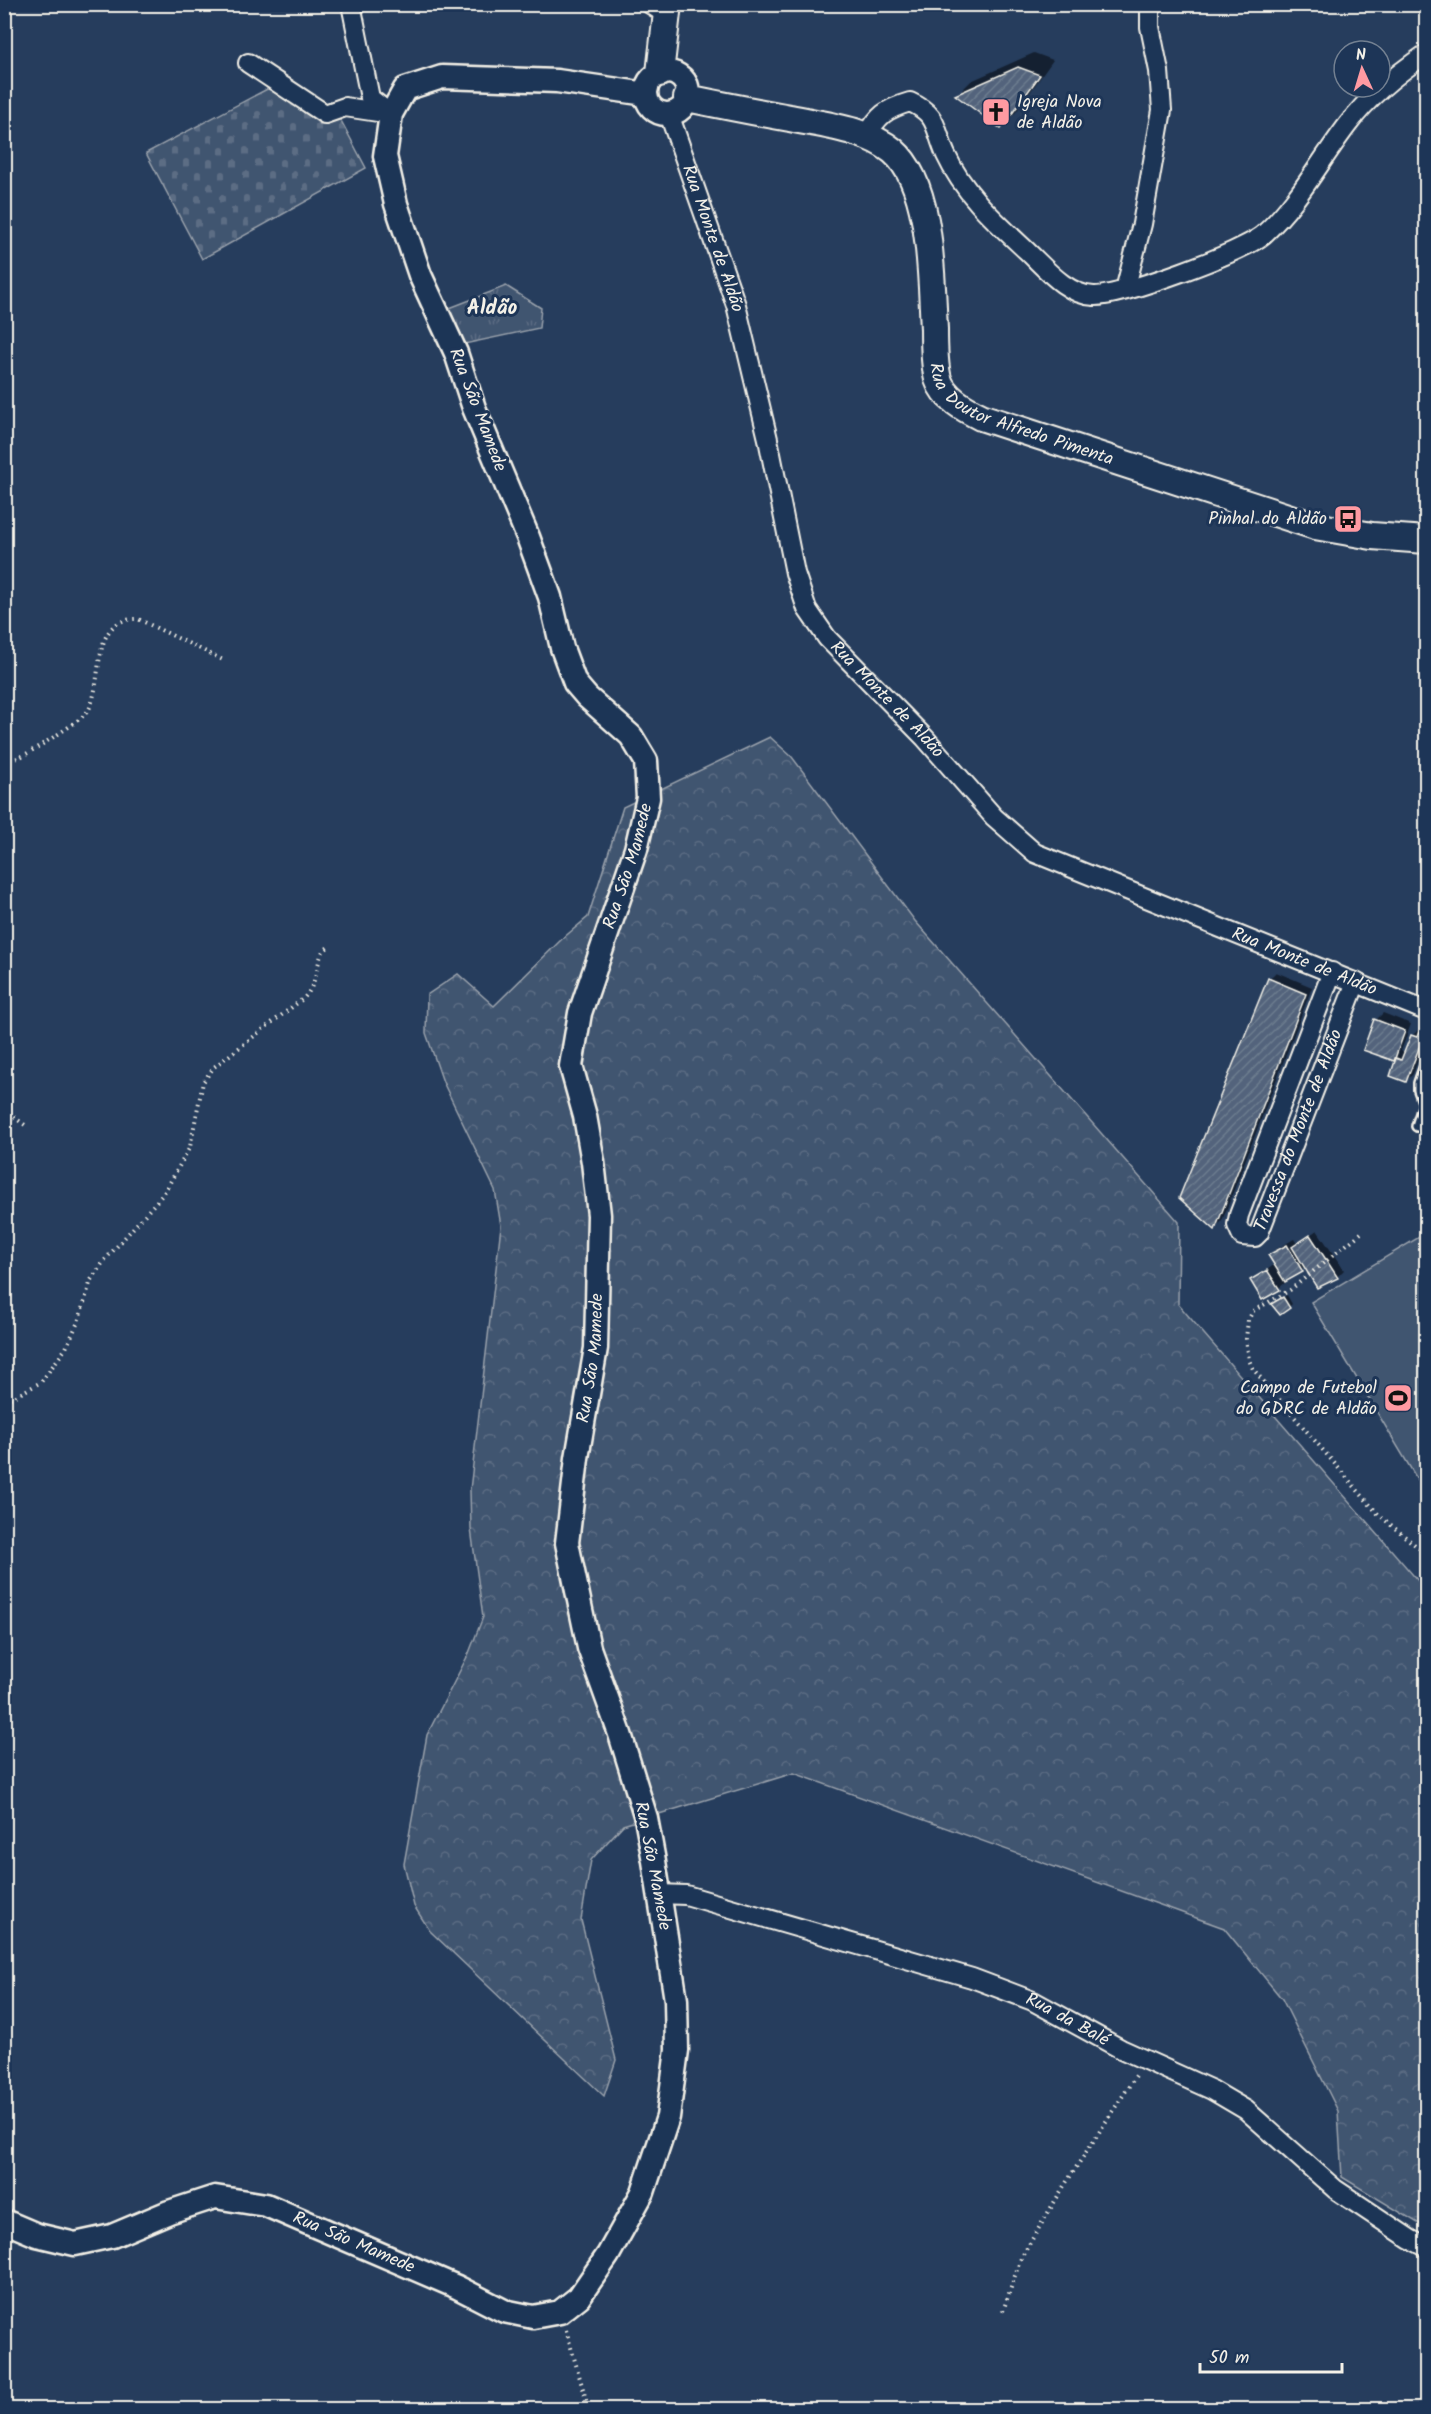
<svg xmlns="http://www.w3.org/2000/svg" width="1431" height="2414" viewBox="0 0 1431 2414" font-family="Kalam,sans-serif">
  <defs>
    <pattern id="forest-crowns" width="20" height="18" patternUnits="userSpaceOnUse" patternTransform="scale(1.5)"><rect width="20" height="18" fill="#40546f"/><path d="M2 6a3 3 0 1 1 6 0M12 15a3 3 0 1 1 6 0" fill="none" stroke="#5c6d84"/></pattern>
    <pattern id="cemetery-stones" width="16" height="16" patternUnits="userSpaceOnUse" patternTransform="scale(1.5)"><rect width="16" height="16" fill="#40546f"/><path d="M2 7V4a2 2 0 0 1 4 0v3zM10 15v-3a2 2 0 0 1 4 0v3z" fill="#5c6d84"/></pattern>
    <pattern id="park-tufts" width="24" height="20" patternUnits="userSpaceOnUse" patternTransform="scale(1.5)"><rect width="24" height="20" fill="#40546f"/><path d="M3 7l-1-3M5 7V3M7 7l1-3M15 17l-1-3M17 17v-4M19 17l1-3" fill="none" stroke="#5c6d84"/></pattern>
    <pattern id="building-hatch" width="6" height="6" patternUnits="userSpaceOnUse" patternTransform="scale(1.5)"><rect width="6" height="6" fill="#52647b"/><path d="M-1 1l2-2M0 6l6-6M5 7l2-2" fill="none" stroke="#6c7b8e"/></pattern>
  </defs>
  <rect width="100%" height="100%" fill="#263d5d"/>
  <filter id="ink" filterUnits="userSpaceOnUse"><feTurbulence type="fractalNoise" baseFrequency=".0167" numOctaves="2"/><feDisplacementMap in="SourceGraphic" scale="12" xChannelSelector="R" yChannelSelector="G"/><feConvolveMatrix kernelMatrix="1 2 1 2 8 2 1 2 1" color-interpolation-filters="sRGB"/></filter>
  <g filter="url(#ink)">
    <path fill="url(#forest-crowns)" stroke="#9aa2ac" stroke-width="1.5" d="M770,737l22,20 123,164 264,301 -1,82 248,286v638l-84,-51 -4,-66 -56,-112 -58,-71 -430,-155 -171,52 -32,35 -10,60 35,140 -12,36 -174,-165 -16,-25 -10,-42 23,-129 42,-82 14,-36 -12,-88 -1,-39 31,-264 -6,-36 -52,-108 -17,-49 1,-38 31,-21 36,32 68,-67 26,-22 35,-110z"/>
    <path fill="url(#cemetery-stones)" stroke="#9aa2ac" stroke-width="1.5" d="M273,86l47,38 18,-9 28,53 -164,91 -56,-106z"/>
    <path fill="url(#park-tufts)" stroke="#9aa2ac" stroke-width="1.5" d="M506,286l35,22 -2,20 -79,17 -13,-36z"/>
    <path fill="#40546f" stroke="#9aa2ac" stroke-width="1.5" d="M1426,1233v261l-115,-192z"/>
    <path fill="#0007" d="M1034,53l19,7 -37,52 -15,15 -44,-32 14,-14z
      M1276,972l36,15 -90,234 -7,7 54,-249z
      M1383,1013l28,11 -10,27 4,2 7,-17 7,-7 2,1 5,-7v15l-13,36 -7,7 -9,-20 -32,-12 11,-29z
      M1317,1230l27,40 -7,7 -19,9 -12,-20 -21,14 1,2 -7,6 -17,10 -10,-17 23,-17 -5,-9 7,-6 17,-10 3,5z
      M1287,1295l5,9 -3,3 -13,-5z"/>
    <path fill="url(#building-hatch)" stroke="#f4f1e8" stroke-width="1.5" d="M1018,67l22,8 -39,54 -46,-34z
      M1268,978l38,16 -91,236 -36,-32z
      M1374,1019l31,12 -11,30 -31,-11z
      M1421,1026l5,4 -20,52 -16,-6 6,-18 5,2 10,-25 6,2z
      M1310,1235l28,43 -21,10 -25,-41z
      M1287,1245l16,27 -18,10 -17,-27z
      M1267,1270l13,20 -18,10 -12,-20z
      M1283,1297l7,11 -10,7 -9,-11z"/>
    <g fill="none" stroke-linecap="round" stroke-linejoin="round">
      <g stroke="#f4f1e8" stroke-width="14">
        <path id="service" d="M1417,1126l7,-22 -5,-14v-7l7,-20"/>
      </g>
      <g stroke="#f4f1e8" stroke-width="22">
        <g id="minor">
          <path d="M351,4l19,94 19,15"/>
          <path d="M650,4l16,10"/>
          <path d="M248,63l77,51 20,-7 46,7"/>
          <path id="s1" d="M669,114l67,191 32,134 27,134 12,36 20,29 98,100 69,79 41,36 391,158"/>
          <path d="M866,137c12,-22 20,-28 44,-35 29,13 24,26 36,53 18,39 50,67 81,96 18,17 40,44 67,45 26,1 150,-44 170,-62 34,-31 57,-75 85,-111 21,-28 49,-50 77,-69"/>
          <path d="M1125,290l17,-66 20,-114 -3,-39 -9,-44v-23"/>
          <path id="s2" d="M1332,972l-93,243 -2,10 5,11 13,1 4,-4 97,-251"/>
          <path id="s3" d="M659,1894l27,1 286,83 61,23 88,48 91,41 34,20 89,79 75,50 16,8"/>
        </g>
      </g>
      <g stroke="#f4f1e8" stroke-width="27">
        <g id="tertiary">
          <circle cx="667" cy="93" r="21"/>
          <path id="s4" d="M4,2221l33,14 38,9 37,-8 57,-24 46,-15 51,8 191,82 47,24 29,6 27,-5 19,-15 29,-42 35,-63 25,-75 9,-67 -1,-50 -22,-139 -8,-43 -26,-84 -31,-86 -22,-105 10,-85 19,-110 3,-133 -6,-53 -8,-46 -14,-50 9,-53 56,-164 12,-51 -2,-37 -15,-25 -44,-39 -12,-14 -13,-35 -12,-51 -22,-60 -54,-129 -18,-55 -36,-78 -24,-71 -11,-48 6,-42 14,-25 37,-12 115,4 89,13"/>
        </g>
      </g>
      <g stroke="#f4f1e8" stroke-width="30">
        <g id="secondary">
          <path d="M660,73l8,-69"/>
          <path id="s5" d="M687,98c34,7 69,14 103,20 33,7 76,11 103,33 40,34 38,129 41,178 0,16 0,35 4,50 6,19 27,30 43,38l334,109 57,10 54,4"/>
        </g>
      </g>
      <path stroke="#f4f1e8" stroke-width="4" stroke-dasharray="1.5 4.5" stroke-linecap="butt" d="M4,760c5,0 10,-1 14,-2 12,-5 64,-38 70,-47 17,-29 0,-94 50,-92l87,42
        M4,1110l21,15
        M1361,1233l-71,57 -37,21 -5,9 -2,19 3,21 4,9 126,146 47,39
        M4,1399l10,-2 27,-15 25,-34 12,-26 13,-42 13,-19 60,-68 26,-46 13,-65 11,-15 90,-69c13,-14 11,-30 19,-47l7,-5
        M1003,2311l18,-53 43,-72 73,-112
        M566,2330l23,80"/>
      <use href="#service" stroke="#1d3557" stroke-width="9"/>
      <use href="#minor" stroke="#1d3557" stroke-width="18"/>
      <use href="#tertiary" stroke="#1d3557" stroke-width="22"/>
      <use href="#secondary" stroke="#1d3557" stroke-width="26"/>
    </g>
  </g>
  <defs>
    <g id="church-square" transform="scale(1.5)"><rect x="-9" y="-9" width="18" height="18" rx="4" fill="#ff9aa2" stroke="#1d3557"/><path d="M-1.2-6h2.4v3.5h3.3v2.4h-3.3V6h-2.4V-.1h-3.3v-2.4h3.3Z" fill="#111"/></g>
    <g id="bus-square" transform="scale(1.5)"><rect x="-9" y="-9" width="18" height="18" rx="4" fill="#ff9aa2" stroke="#1d3557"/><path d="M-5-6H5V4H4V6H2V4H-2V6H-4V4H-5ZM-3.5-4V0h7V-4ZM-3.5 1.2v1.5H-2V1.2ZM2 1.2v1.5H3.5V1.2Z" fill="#111"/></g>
    <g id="stadium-square" transform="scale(1.5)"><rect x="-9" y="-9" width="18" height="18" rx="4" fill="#ff9aa2" stroke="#1d3557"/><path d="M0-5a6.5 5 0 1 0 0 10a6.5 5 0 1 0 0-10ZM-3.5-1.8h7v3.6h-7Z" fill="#111"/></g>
  </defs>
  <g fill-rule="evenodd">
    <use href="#church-square" x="996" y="112"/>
    <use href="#bus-square" x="1348" y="519"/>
    <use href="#stadium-square" x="1398" y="1398"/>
  </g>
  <g text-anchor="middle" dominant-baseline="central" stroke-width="6" stroke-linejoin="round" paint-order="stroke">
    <g font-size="18" fill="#f4f1e8" stroke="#1d3557" text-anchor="end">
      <text x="1017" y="102" text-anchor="start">Igreja Nova<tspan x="1017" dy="21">de Aldão</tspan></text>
      <text x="1327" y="519">Pinhal do Aldão</text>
      <text x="1377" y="1388">Campo de Futebol<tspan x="1377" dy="21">do GDRC de Aldão</tspan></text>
    </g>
    <g font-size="18" fill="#f4f1e8" stroke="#1d3557">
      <text stroke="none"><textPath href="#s1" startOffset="132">Rua Monte de Aldão</textPath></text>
      <text stroke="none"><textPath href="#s5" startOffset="542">Rua Doutor Alfredo Pimenta</textPath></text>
      <text transform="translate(477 410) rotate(69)">Rua São Mamede</text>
      <text stroke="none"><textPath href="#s1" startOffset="636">Rua Monte de Aldão</textPath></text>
      <text stroke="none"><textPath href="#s4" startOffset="2098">Rua São Mamede</textPath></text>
      <text stroke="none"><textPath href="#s1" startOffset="1140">Rua Monte de Aldão</textPath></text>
      <text stroke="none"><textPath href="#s2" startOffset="411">Travessa do Monte de Aldão</textPath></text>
      <text stroke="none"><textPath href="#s4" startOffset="1594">Rua São Mamede</textPath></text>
      <text transform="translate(652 1866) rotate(79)">Rua São Mamede</text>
      <text stroke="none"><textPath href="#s3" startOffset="429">Rua da Balé</textPath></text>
      <text stroke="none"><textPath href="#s4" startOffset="370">Rua São Mamede</textPath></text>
    </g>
    <g font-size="21" font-weight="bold" fill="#f4f1e8" stroke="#1d3557">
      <text x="492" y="308">Aldão</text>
    </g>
  </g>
  <rect width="1431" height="2414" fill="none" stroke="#1d3557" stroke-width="24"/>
  <rect x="12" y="12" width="1407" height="2390" fill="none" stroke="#f4f1e8" stroke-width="2" filter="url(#ink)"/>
  <g transform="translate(1362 69) rotate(356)"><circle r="28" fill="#1d3557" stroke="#738091" stroke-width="1.5"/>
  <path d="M0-4.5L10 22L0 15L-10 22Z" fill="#ff9aa2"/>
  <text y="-9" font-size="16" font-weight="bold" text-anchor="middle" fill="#f4f1e8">N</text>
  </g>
  <path d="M1200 2363v9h142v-9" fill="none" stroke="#f4f1e8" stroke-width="3"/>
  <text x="1209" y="2363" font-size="18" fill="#f4f1e8" stroke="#1d3557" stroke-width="4.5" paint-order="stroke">50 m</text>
</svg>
